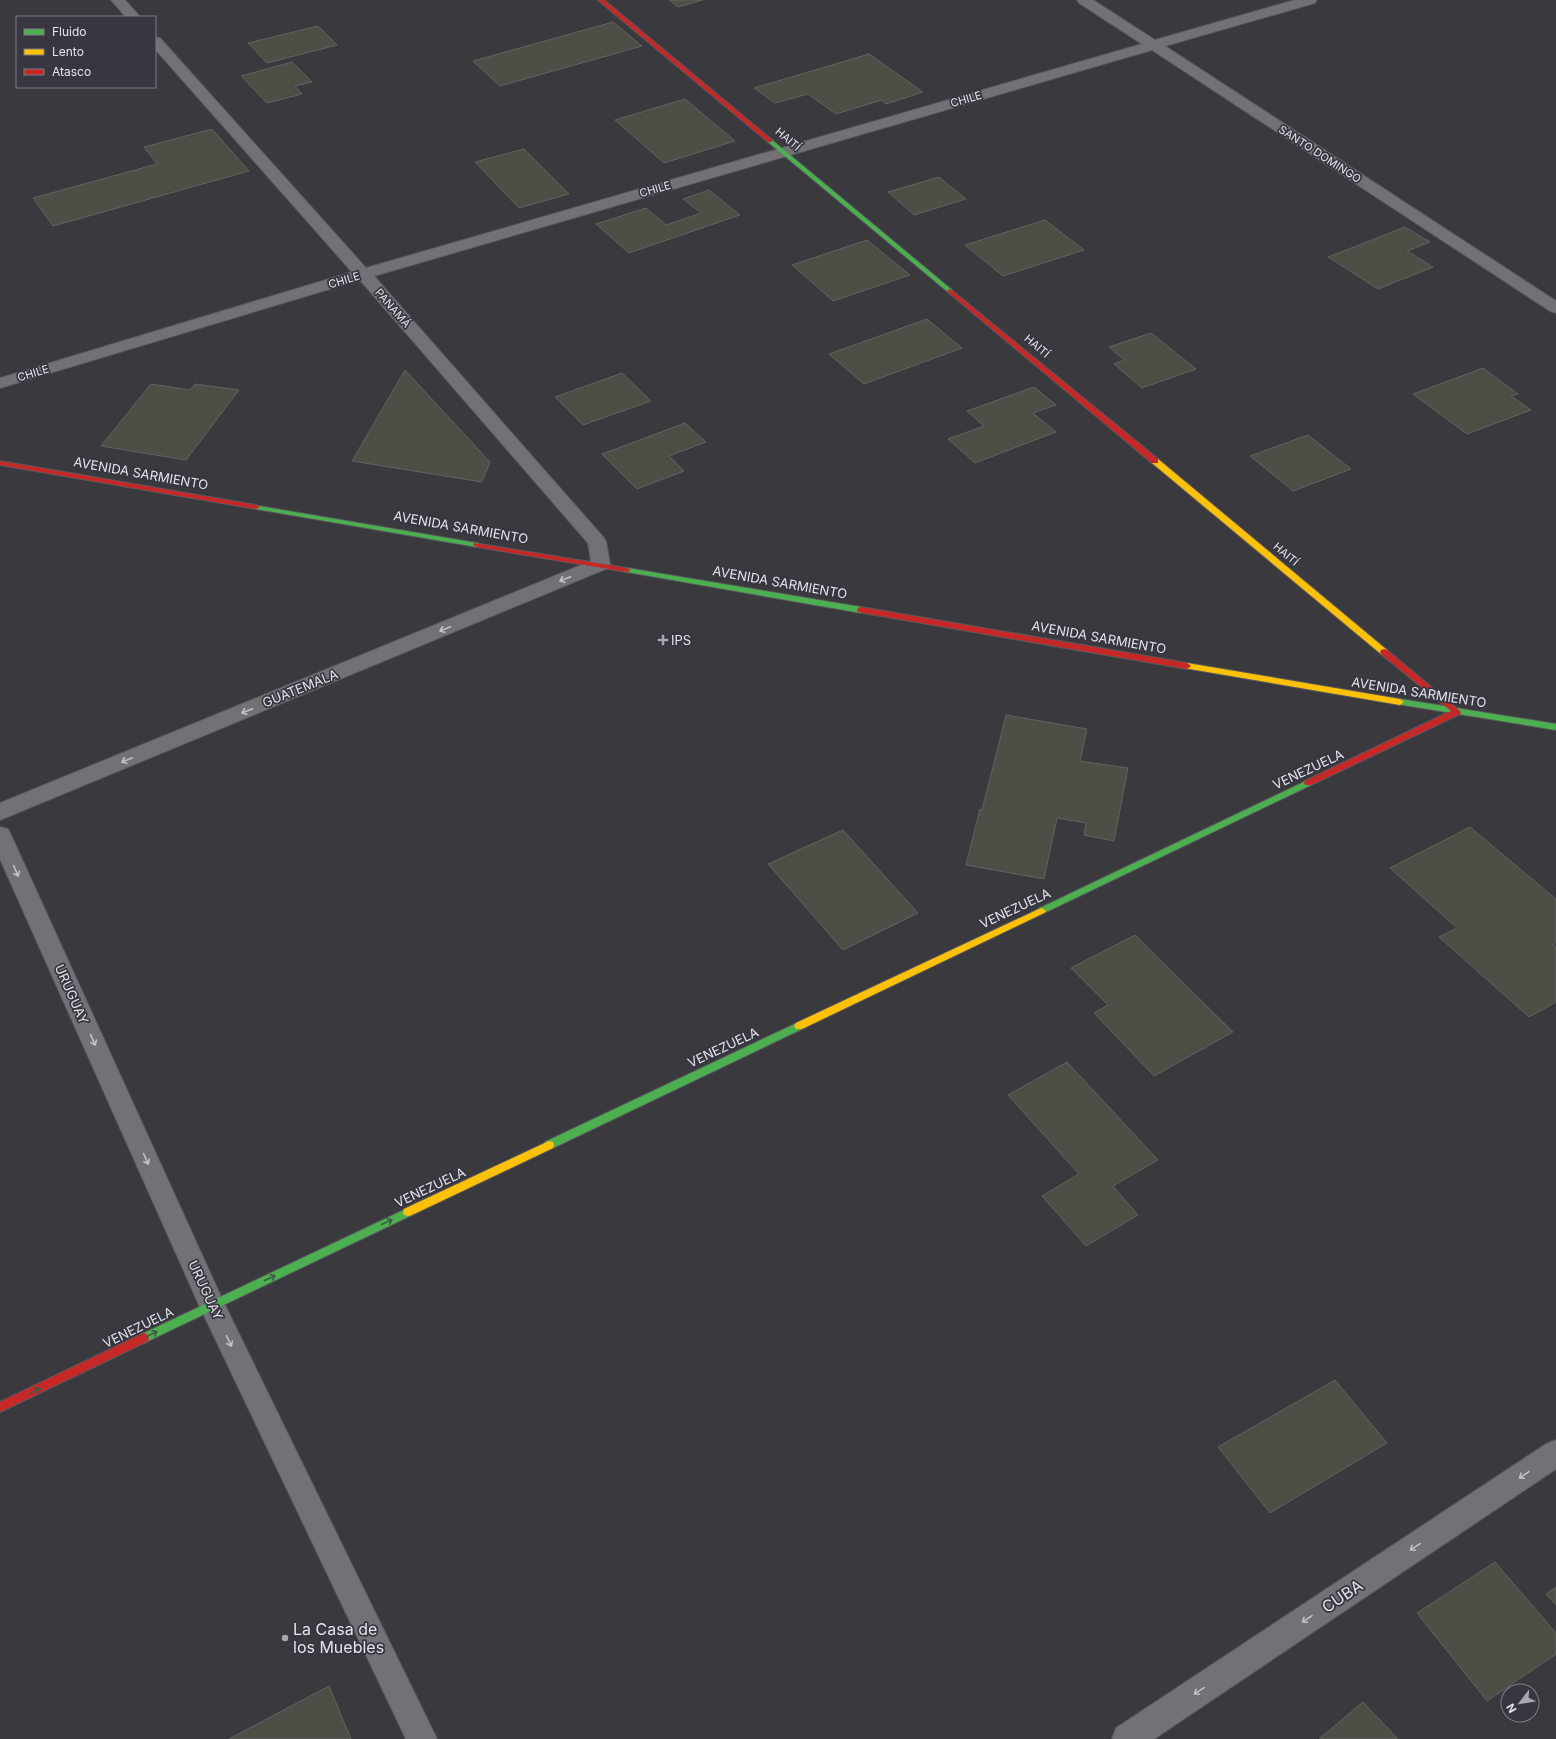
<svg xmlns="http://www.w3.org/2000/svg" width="1556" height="1739" viewBox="0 0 1556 1739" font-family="Inter,sans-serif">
  <rect width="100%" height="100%" fill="#39393e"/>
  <path fill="#4f4e46" stroke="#626262" d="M669,0h34l-25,7z
    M613,22l29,24 -142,40 -27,-25z
    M318,26l19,19 -70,18 -19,-20z
    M869,54l54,38 -37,12 -4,-4 -46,14 -28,-20 -33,9 -21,-15z
    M292,62l20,20 -17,4 7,8 -35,9 -26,-27z
    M685,99l50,42 -71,22 -49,-43z
    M212,129l37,42 -196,55 -20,-28 124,-34 -13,-17z
    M524,149l45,45 -50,14 -44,-46z
    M939,177l27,22 -52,16 -26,-23z
    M709,190l31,25 -111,38 -33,-29 50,-16 20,17 35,-12 -18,-14z
    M1045,220l39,30 -81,26 -38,-31z
    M1405,227l25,15 -23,9 26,16 -55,22 -50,-32z
    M867,240l43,35 -77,26 -41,-36z
    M927,319l35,29 -98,36 -35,-30z
    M1151,333l45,36 -54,19 -28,-24 10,-4 -15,-13z
    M1483,368l35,26 -7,2 20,14 -64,24 -54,-40z
    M405,370l85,92 -8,20 -130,-21z
    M622,373l29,28 -68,24 -28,-28z
    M151,384l39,6 5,-6 44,6 -53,70 -85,-14z
    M1034,387l22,18 -23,8 23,19 -81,31 -27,-24 36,-13 -17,-15z
    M685,423l21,19 -37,14 15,15 -47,18 -35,-35z
    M1308,435l43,34 -58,22 -43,-35z
    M1006,715l81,14 -7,32 48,7 -14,73 -30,-6 2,-12 -29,-5 -13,61 -78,-14 14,-56 2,1z
    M1470,827l86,72v43l-3,2 3,3v55l-27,15 -90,-80 18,-9 -67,-60z
    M843,830l75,83 -75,37 -75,-86z
    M1135,935l98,97 -79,44 -60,-63 14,-8 -37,-37z
    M1067,1062l91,98 -45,26 25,29 -52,31 -44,-50 37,-22 -71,-79z
    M1335,1380l52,63 -117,70 -52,-66z
    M1495,1562l61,71v21l-69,47 -70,-88z
    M1556,1587v18l-10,-11z
    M329,1686l22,53h-122z
    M1363,1702l35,37h-79z"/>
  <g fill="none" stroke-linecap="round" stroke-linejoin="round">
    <g stroke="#58585d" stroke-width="2">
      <path id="street" d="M111,0h14l15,17h-14z
        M1077,0h16l62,40 140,-40h22l-2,3 -150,43 391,255v12l-6,-2 -398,-261 -778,226 230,262 2,4 4,22 -2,4 -608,252v-17l591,-242 -3,-18 -228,-263 -360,108v-10l352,-106 -197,-223v-12l5,1 206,230 776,-224 -63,-41z
        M0,827l8,2 3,6 212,466 214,438h-31l-207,-434 -199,-446z
        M1556,1440v29l-402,270h-42l4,-11 430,-284z"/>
    </g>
    <g stroke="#58585d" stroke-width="2">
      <path id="fast" d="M768,140h4l180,150v2h-4l-180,-150z
        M253,505l224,38 4,2 -4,2 -221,-38 -4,-2z
        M624,568h3l234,39 4,3 -4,3 -234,-41h-3l-1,-2z
        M1400,699l156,25v6l-159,-26 -1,-2 1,-2z
        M1308,780l4,3 -1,2 -267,128h-6l-2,-2 2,-2z
        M799,1022l3,1 2,3 -2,3 -249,119 -4,1 -4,-1 -1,-3 1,-3z
        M408,1208l4,1 1,3 -1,3 -264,126 -4,2 -4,-2 -1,-3 1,-3z"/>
    </g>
    <g stroke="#58585d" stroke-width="2">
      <path id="slow" d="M1152,459h6l229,191 1,2 -1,2h-6l-229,-191z
        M1187,663l213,36 4,3 -4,3 -216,-37 -1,-2z
        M1041,908l3,1 2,2 -2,2 -242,116h-6l-2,-3 2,-3z
        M549,1141l4,1 1,3 -1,3 -141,67 -4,1 -4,-1 -1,-3 1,-3z"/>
    </g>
    <g stroke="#58585d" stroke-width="2">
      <path id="jam" d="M598,0h6l168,140v2h-4z
        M950,289l208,170v4h-6l-204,-171 -1,-1z
        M0,461l256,44 4,2 -4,2 -256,-44z
        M474,543l153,25 4,2 -4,2 -150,-25 -4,-2z
        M861,607l326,56 4,3 -4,3 -329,-57 -1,-2 1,-2z
        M1384,649l3,1 74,62 -1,2 -149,71h-6l-1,-2 1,-2 146,-70 -70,-57 -1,-2 1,-2z
        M144,1333l4,2 1,3 -1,3 -148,71v-10z"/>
    </g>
    <use href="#street" fill="#727176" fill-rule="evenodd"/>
    <use href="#fast" fill="#4caf50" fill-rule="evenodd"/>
    <use href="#slow" fill="#ffc107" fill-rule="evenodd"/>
    <use href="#jam" fill="#c62828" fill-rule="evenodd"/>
  </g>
  <defs><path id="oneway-shaft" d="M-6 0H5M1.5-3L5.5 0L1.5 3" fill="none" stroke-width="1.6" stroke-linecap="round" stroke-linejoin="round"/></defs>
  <g stroke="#c2c2c8">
    <use href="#oneway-shaft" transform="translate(565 579) rotate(158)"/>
    <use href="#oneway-shaft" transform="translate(445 629) rotate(158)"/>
    <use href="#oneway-shaft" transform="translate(247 711) rotate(158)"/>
    <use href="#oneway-shaft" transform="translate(127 760) rotate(158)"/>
    <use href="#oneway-shaft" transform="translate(16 871) rotate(66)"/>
    <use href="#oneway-shaft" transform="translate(93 1040) rotate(66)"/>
    <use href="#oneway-shaft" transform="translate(146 1159) rotate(66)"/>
    <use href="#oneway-shaft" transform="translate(229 1341) rotate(64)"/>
    <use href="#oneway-shaft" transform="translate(1524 1475) rotate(146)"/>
    <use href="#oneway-shaft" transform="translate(1415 1547) rotate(146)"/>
    <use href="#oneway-shaft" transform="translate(1307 1619) rotate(146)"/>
    <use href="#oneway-shaft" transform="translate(1199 1691) rotate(146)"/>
  </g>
  <g stroke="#3d5a46">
    <use href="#oneway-shaft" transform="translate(387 1222) rotate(-25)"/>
    <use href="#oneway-shaft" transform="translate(270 1278) rotate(-25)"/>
    <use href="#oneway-shaft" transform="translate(152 1334) rotate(-26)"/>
    <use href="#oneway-shaft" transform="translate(35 1391) rotate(-26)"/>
  </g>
  <g fill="#a8a8ae" stroke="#373641" stroke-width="1.5">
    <path d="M661 634h4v4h4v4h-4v4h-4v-4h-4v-4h4z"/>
    <circle cx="285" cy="1638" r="4"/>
  </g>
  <g text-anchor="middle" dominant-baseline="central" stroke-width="3.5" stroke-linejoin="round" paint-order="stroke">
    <g font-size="11" fill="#e4e4eb" stroke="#373641">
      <text transform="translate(966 99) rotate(-16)">CHILE</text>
      <text transform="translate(788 139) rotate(40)">HAITÍ</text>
      <text transform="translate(1320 154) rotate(33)">SANTO DOMINGO</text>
      <text transform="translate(655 189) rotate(-16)">CHILE</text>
      <text transform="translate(344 280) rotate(-17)">CHILE</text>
      <text transform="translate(393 308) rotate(49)">PANAMÁ</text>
      <text transform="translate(1037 346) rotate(40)">HAITÍ</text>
      <text transform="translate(33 373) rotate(-17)">CHILE</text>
      <text transform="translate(1286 554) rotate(40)">HAITÍ</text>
    </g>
    <g font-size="13" fill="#e4e4eb" stroke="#373641">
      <text transform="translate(141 473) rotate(10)">AVENIDA SARMIENTO</text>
      <text transform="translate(461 527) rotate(10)">AVENIDA SARMIENTO</text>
      <text transform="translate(780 582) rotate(10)">AVENIDA SARMIENTO</text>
      <text transform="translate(1099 637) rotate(10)">AVENIDA SARMIENTO</text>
      <text transform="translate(300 688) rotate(-22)">GUATEMALA</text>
      <text transform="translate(1419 692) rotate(9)">AVENIDA SARMIENTO</text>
      <text transform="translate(1308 769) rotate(-25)">VENEZUELA</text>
      <text transform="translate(1015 908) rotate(-25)">VENEZUELA</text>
      <text transform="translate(72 994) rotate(66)">URUGUAY</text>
      <text transform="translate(723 1047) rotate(-25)">VENEZUELA</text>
      <text transform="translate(430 1187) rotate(-25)">VENEZUELA</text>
      <text transform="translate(206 1290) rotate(65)">URUGUAY</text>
      <text transform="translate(138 1327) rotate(-26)">VENEZUELA</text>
    </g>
    <g font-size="13" fill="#e4e4eb" stroke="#373641" text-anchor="start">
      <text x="671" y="640">IPS</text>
    </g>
    <g font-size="16" fill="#e4e4eb" stroke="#373641">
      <text transform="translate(1342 1596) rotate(-34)">CUBA</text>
    </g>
    <g font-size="16" fill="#e4e4eb" stroke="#373641" text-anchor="start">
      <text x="293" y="1629">La Casa de<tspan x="293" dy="18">los Muebles</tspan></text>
    </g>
  </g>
  <rect x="16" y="16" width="140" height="72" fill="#373641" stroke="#7c7c85"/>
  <rect x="24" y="29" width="20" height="6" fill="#4caf50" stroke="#7c7c85"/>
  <text x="52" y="36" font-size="12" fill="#e4e4eb">Fluido</text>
  <rect x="24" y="49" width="20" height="6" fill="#ffc107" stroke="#7c7c85"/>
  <text x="52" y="56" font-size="12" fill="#e4e4eb">Lento</text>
  <rect x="24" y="69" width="20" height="6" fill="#c62828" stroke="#7c7c85"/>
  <text x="52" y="76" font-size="12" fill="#e4e4eb">Atasco</text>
  <g transform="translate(1520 1703) rotate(239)"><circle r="19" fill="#373641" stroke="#7c7c85"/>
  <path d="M0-3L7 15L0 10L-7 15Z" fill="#a8a8ae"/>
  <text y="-6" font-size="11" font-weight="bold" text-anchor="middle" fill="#e4e4eb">N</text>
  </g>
</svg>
